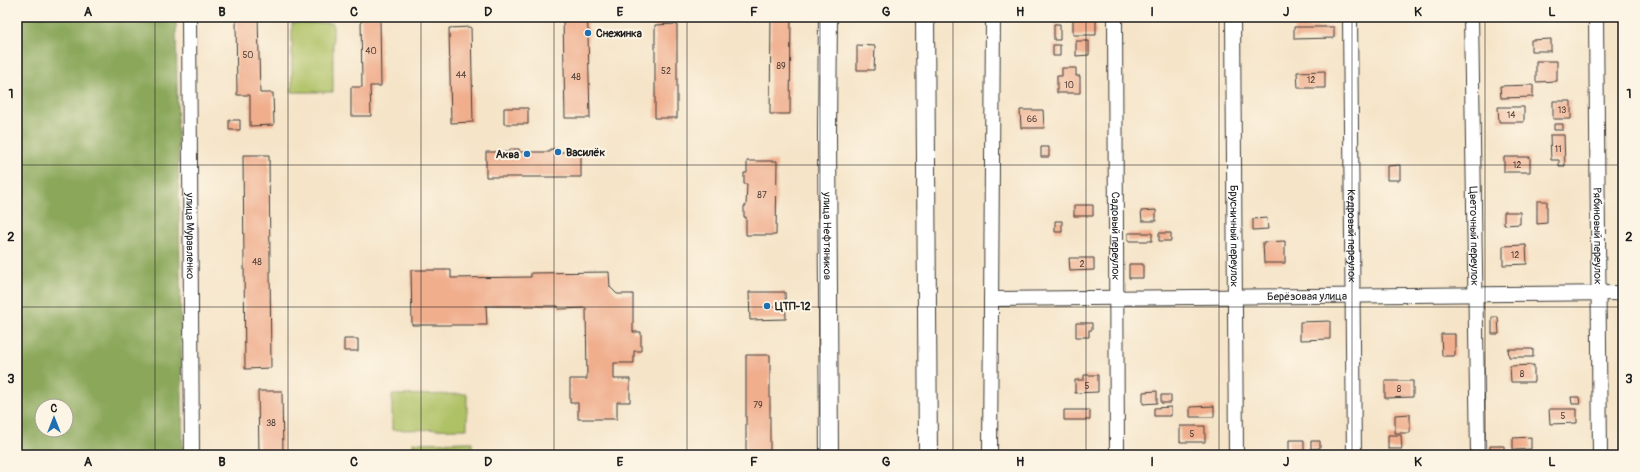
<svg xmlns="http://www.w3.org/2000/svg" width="1640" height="472" viewBox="0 0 1640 472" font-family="Pangolin,sans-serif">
  <rect width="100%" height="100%" fill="#fcf5e5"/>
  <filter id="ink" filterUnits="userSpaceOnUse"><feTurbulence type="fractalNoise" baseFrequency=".025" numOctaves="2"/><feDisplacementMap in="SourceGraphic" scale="8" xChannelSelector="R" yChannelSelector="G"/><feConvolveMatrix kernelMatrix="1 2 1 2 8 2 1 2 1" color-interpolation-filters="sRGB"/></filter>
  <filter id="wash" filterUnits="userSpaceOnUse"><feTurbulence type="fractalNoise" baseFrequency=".012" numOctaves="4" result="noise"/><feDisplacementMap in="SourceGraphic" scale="16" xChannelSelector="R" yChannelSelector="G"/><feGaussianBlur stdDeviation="0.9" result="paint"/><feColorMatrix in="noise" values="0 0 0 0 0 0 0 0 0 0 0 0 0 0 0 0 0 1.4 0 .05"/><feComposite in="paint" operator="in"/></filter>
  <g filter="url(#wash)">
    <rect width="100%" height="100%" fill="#f5e4c8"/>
    <path fill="#aec165" stroke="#656e40" d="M292,23h41v69h-41z
      M467,394v35l-75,1v-35z
      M472,442v13h-59v-12z"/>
    <path fill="#8aa75a" stroke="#53623b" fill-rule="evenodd" d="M17,17h159l7,438h-166zM42,406h24v24h-24z"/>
    <g id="blocks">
      <path fill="#f0ae8d" d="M236,17h22l2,76h13l1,32 -24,1v-31h-13z
        M361,17h19l1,69h-11l1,30h-20v-29h11z
        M563,17h24l1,13h1l1,5h-2l2,83h-25z
        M771,17h20l-1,97h-20z
        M1073,19h23v16h-23z
        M677,24v94h-22v-93z
        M1054,24h6v16h-6z
        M471,27l2,95 -22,1 -2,-95z
        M1294,27h40v11l-40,1z
        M1551,39v12h-20v-11z
        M1076,41h13v14l-13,1z
        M857,45l18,1 -1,24h-17z
        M1053,45h7v11h-7z
        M1536,61h21v20l-21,1z
        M1062,68h14v8h4v17h-23v-17h5z
        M1325,71v17h-27l-1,-16z
        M1533,85v12l-32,1 -1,-12z
        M1553,101h18v18h-18z
        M1498,107h26v15h-25z
        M504,108h24v16h-24z
        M1020,110h23l1,18h-23z
        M229,120h11v10h-11z
        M1554,124h9v6h-9z
        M1550,135h14l1,31h-6v-6h-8z
        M1041,147h8v10h-8z
        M510,149h9v3h31v-3h8v3h23v25h-95v-25h24z
        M243,155h26l2,213 -26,1z
        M1504,157h26v15h-26z
        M747,161h30l-1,74h-30v-18h-2v-11h2l1,-22h-3v-11h3z
        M1400,165v15h-13v-14z
        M1537,201h10v22l-10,1z
        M1074,205h19v11h-19z
        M1156,210v11h-14l-1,-10z
        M1504,212h16v12l-16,1z
        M1267,218l1,11 -15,1v-11z
        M1055,221h7v11h-7z
        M1128,233h24v8h-24z
        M1159,233h12v8h-12z
        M1285,241v22h-21l-1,-21z
        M1526,245l1,19 -24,1v-19z
        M1069,258h25v12l-24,1z
        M1129,264h14v14h-14z
        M411,270h40v8l80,-1v-4l78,-1 1,15 7,7h16v38h8v19h-7v12h-20v16h16v23h-13v17h-39v-16h-8v-24h17l-1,-71 -28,1v-3h-72l1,19h-75z
        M749,292h36l1,27 -36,1z
        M1492,317h6l1,17h-7z
        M1330,321v18l-30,1v-18z
        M1076,323h16v7h-3v7h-13z
        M1441,334h14v22h-13z
        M344,339h14v12h-14z
        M1508,349h25v8h-24z
        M746,355h24v100h-24z
        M1534,365v17h-23l-1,-16z
        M1084,375h14v17l-23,1v-13h9z
        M1385,381h28v16l-28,1z
        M258,391h24l1,64h-24z
        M1157,391v12l-14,1v-12z
        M1161,395h10v8h-10z
        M1571,397h8l1,7h-8z
        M1214,406v11h-24v-10z
        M1171,407v9h-17v-8z
        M1549,409h28v14l-27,1z
        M1064,410h26v10h-26z
        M1410,414v19h-15v-18z
        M1180,426h25v16h-25z
        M1388,435h13l1,14h-14z
        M1531,437v12l-18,1v-12z
        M1289,440h15v11l-15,1z
        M1311,441h9v7l-9,1z
        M1490,446h14v8h-14z"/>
    </g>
  </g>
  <g filter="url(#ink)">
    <use href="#blocks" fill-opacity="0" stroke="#3d3a36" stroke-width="1"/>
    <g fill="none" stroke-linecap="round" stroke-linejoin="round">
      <g stroke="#3d3a36" stroke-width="16">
        <g id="minor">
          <path id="s1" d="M189,17l3,438"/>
          <path id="s2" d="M1115,17l2,438"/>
          <path id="s3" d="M1233,17l3,438"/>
          <path id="s4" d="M1350,17l4,438"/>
          <path id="s5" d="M1471,17l7,438"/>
          <path id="s6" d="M1596,17l4,438"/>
          <path id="s7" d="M991,299l632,-6"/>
          <path d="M990,455l3,-438"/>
        </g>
      </g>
      <g stroke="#3d3a36" stroke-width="20">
        <g id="major">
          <path id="s8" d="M828,17l-1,116 2,322"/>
          <path d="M925,17l3,438"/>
        </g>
      </g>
      <use href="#minor" stroke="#fff" stroke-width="14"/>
      <use href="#major" stroke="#fff" stroke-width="18"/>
    </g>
  </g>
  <path fill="none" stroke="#1c1c1c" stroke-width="1" stroke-opacity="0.55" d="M155,17v438M288,17v438M421,17v438M554,17v438M687,17v438M820,17v438M953,17v438M1086,17v438M1219,17v438M1352,17v438M1485,17v438M17,165h1606M17,307h1606"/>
  <g fill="#1f6fb2" stroke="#fcf5e5" stroke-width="1.5">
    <circle cx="588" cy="33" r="4"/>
    <circle cx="558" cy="152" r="4"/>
    <circle cx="527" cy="154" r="4"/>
    <circle cx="767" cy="306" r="4"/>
  </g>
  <g text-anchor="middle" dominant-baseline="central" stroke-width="4" stroke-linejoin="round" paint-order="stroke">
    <g font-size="9" fill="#514038">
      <text x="371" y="51">40</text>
      <text x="248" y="55">50</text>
      <text x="781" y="66">89</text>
      <text x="666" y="71">52</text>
      <text x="461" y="75">44</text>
      <text x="576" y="77">48</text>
      <text x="1311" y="80">12</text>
      <text x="1069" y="85">10</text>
      <text x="1562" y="110">13</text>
      <text x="1511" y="115">14</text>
      <text x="1032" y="119">66</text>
      <text x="1558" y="149">11</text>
      <text x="1517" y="165">12</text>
      <text x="762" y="195">87</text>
      <text x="1515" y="255">12</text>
      <text x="257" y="262">48</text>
      <text x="1082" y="264">2</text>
      <text x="1522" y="374">8</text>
      <text x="1087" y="386">5</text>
      <text x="1399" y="389">8</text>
      <text x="758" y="405">79</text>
      <text x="1563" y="416">5</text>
      <text x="271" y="423">38</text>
      <text x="1192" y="434">5</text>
    </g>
    <g font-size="11" font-weight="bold" fill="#1c1c1c" stroke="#fcf5e5" text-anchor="start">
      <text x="596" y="33">Снежинка</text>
      <text x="566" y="152">Василёк</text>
      <text x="519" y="154" text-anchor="end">Аква</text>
      <text x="775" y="306">ЦТП-12</text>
    </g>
    <g font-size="11" fill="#1c1c1c" stroke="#fcf5e5">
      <text stroke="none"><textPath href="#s1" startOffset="219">улица Муравленко</textPath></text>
      <text stroke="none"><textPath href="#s8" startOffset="219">улица Нефтяников</textPath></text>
      <text stroke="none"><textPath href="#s2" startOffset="219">Садовый переулок</textPath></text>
      <text stroke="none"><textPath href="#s3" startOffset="219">Брусничный переулок</textPath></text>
      <text stroke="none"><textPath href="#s4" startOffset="219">Кедровый переулок</textPath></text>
      <text stroke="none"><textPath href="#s5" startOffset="219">Цветочный переулок</textPath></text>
      <text stroke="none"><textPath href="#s6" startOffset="219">Рябиновый переулок</textPath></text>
      <text stroke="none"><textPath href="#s7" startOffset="316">Берёзовая улица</textPath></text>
    </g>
  </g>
  <rect width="1640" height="472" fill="none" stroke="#fcf5e5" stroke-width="44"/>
  <g transform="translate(54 418)"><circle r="19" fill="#fcf5e5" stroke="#a29e95"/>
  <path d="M0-3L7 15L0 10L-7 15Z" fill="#1f6fb2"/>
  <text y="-6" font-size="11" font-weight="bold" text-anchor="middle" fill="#1c1c1c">С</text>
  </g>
  <rect x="22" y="22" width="1596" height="428" fill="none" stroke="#1c1c1c" stroke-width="1.5"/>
  <g font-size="13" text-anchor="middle" font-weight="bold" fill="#1c1c1c">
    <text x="88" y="16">A</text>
    <text x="222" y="16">B</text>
    <text x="354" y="16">C</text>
    <text x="488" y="16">D</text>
    <text x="620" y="16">E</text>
    <text x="754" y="16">F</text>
    <text x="886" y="16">G</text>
    <text x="1020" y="16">H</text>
    <text x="1152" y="16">I</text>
    <text x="1286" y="16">J</text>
    <text x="1418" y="16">K</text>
    <text x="1552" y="16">L</text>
    <text x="11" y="98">1</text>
    <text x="1629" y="98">1</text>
    <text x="11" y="241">2</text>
    <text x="1629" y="241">2</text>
    <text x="11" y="383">3</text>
    <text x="1629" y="383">3</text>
    <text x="88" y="466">A</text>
    <text x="222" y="466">B</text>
    <text x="354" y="466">C</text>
    <text x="488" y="466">D</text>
    <text x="620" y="466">E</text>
    <text x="754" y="466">F</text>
    <text x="886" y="466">G</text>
    <text x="1020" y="466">H</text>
    <text x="1152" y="466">I</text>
    <text x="1286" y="466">J</text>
    <text x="1418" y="466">K</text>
    <text x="1552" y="466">L</text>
  </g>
</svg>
